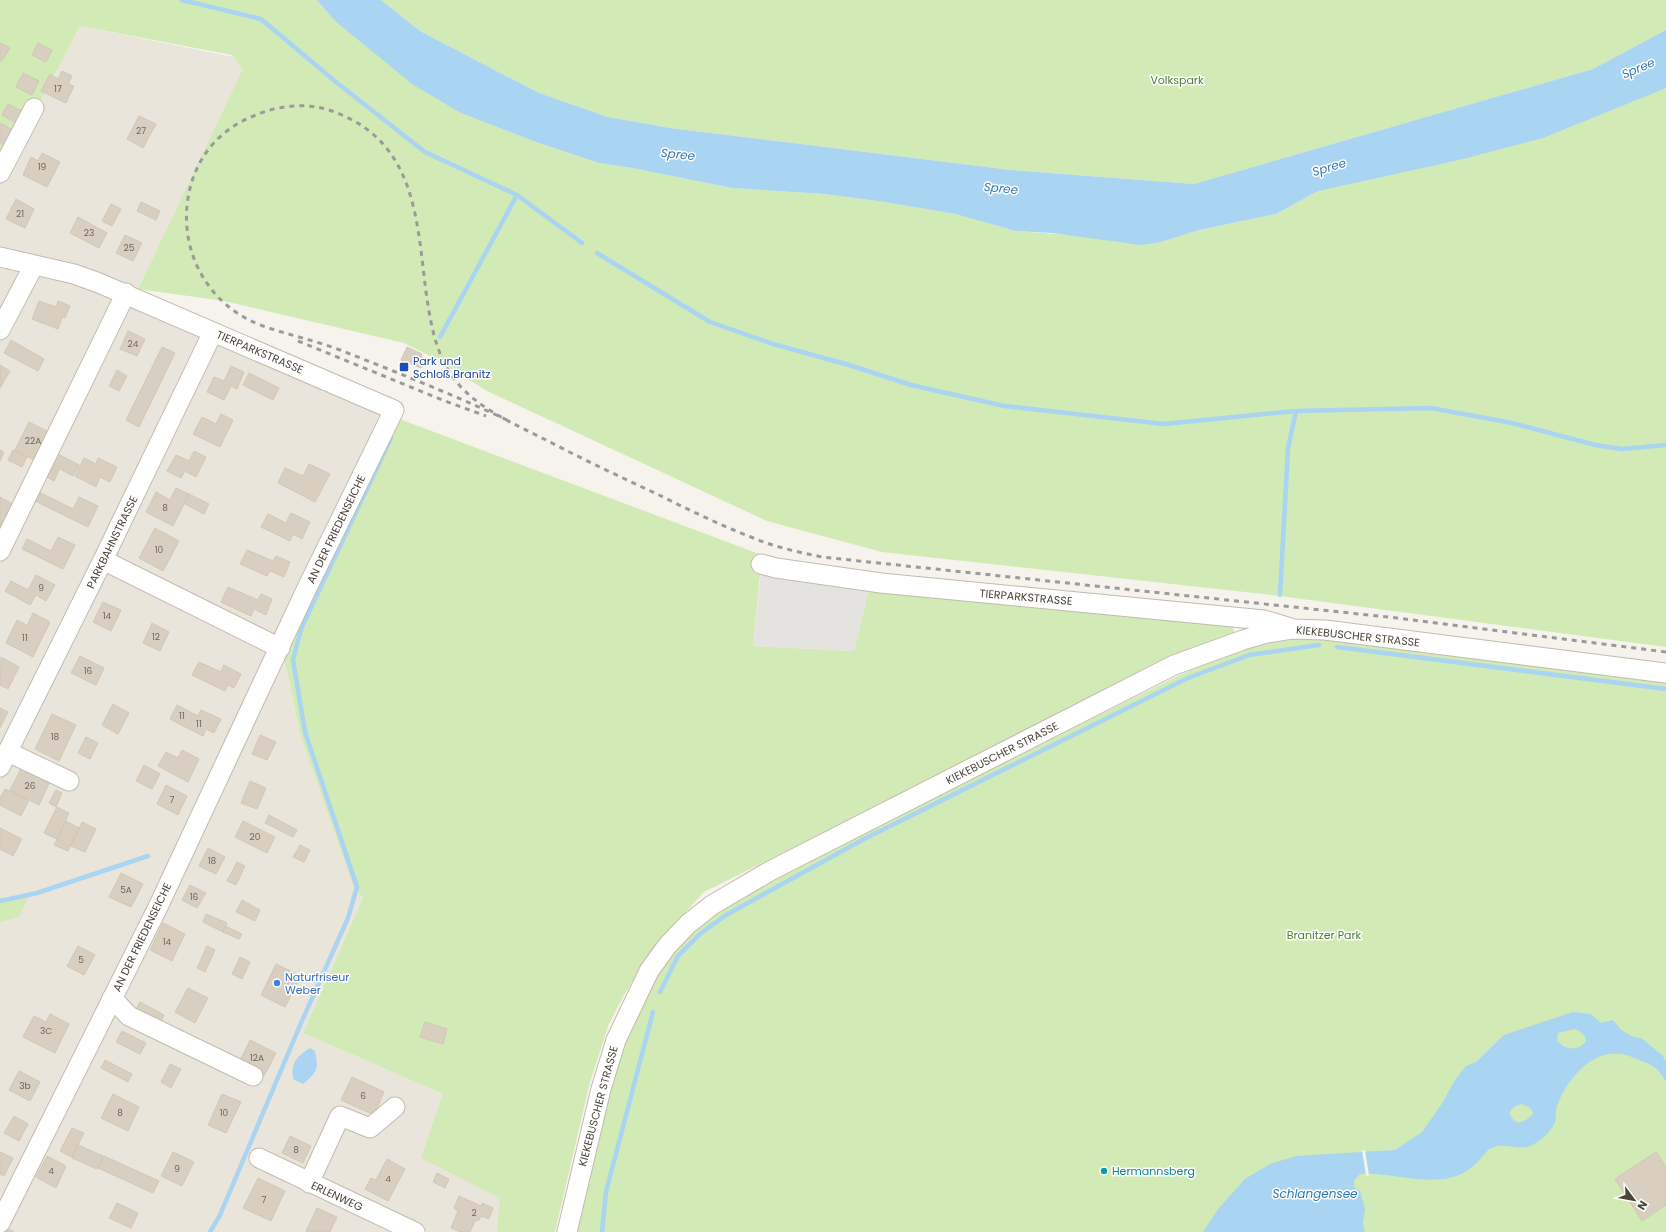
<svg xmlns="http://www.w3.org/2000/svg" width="1666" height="1232" viewBox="0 0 1666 1232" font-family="Poppins,sans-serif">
  <rect width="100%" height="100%" fill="#f6f3ec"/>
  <path fill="#eae5da" d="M80,26l168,34 -110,229 -55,-19 -83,-21v-70z
    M0,265l78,17 128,53 -206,421z
    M219,340l167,73 -111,227 -163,-83z
    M105,567l164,86 -90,191 -179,367v-433z
    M283,655l7,29 10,50 54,154 9,10 -60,135 140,61 57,104 55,34h-128l-170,-81 147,81h-401l150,-297z"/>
  <path fill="#d2eab5" d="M0,0h317l17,20 127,93 72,28 66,22 33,5 100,20 92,6 61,8 70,12 61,17 145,11 38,-12 77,-16 42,-23 348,-103v559l-394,-52 -390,-43 -115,-31 -280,-130 -55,-34 -28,-14 -180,-42 -86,-12 105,-220 -11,-14 -152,-29 -80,153z
    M381,0h1285v30l-73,39 -399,115 -183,-14 -341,-42 -62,-11 -69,-24 -119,-62z
    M397,418l365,137 -9,91 101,5 18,-75 359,47 4,11 -48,18 -483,240 -43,47 -36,54 -16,31 -19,58 -35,150h-58l3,-34 -79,-40 22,-64 -140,-61 60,-135 -9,-10 -54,-154 -10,-50 -7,-29z
    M1321,637l345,43v552h-1092l33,-139 16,-49 21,-48 29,-45 22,-22 23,-20 69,-40 399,-197 61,-25 43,-8z
    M29,895l-10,22 -19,5v-24z"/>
  <path fill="#e5e3e0" d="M761,572l108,17 -15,62 -101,-5z"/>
  <path fill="#a9d4f2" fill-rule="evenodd" d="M317,0h64l39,31 119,62 69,24 62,11 341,42 183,14 399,-115 73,-39v58l-123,50 -84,22 -141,31 -42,23 -77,16 -38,12 -20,3 -89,-12 -36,-2 -61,-17 -70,-12 -61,-8 -92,-6 -100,-20 -33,-5 -66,-22 -72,-28 -49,-29 -78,-64z
    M1573,1012l18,2 10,9 12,-3 8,10 13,7 7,1 21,17 4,6v20c-3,-4 -6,-9 -9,-12 -6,-6 -18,-8 -25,-12 -34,-15 -65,20 -75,49 -2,5 0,12 -3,18 -4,9 -15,18 -24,22 -13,5 -27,-4 -39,2 -3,1 -6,6 -8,8 -7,8 -14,15 -24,19 -29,12 -68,-3 -99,-1l-6,7v6l6,4 5,18 -2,14 2,9h-162l16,-24 26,-29 25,-15 26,-8 99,-6 27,-18 19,-27 14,-25 11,-14 10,-4 28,-27zM1574,1029c7,2 11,5 12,12 -7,11 -22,9 -29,-1l1,-7zM1522,1104l7,3 4,5v2l-7,6 -8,3c-13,-8 -9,-16 4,-19z
    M310,1048l5,3c4,19 2,21 -12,33l-10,-5c-2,-17 3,-22 17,-31z"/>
  <path fill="#f6f3ec" d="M1362,1150h3l4,25 -3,1z"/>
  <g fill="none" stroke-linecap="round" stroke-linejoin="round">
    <path stroke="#a9d4f2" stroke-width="4.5" d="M182,0l79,19 75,63 89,70 92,43 65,48
      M597,253l113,69 63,22 76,21 62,20 93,21 160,18 132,-13 135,-3 81,15 83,22 27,4 44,-4
      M440,337l77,-142
      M1280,595l8,-147 8,-37
      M1337,647l329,42
      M0,901l37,-8 111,-37
      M660,992l18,-36 22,-22 26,-19 138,-76 324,-161 61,-23 70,-10
      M210,1232l10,-17 81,-192 47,-105 9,-31 -52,-155 -12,-72 8,-31 90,-191
      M602,1232l4,-40 47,-180"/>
  </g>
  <path fill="#d8cfc1" stroke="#d3c7b4" d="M0,43l10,5 -8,13 -2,-1z
    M38,43l14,7 -6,12 -14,-7z
    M62,71l10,5 -4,8 6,2 -8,17 -25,-12 9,-17 8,5z
    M23,73l16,8 -7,14 -16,-8z
    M8,104l16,8 -6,12 -16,-9z
    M139,116l17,8 -13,24 -16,-9z
    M0,123l13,7 -9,15 -4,-3z
    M42,153l18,9 -13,25 -24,-12 8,-18 7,4z
    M16,199l18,10 -9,19 -19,-9z
    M141,202l19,9 -4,9 -19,-9z
    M111,204l10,5 -9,17 -10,-5z
    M78,217l29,16 -8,15 -29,-15z
    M125,235l17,8 -9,18 -17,-8z
    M39,301l17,6 2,-6 12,5 -5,12 -3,-1 -4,12 -26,-10z
    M128,331l17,8 -8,17 -17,-7z
    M11,340l33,19 -6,12 -34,-18z
    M162,347l13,6 -36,74 -13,-7z
    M407,347l15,7 -1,4 4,2 -4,8 -20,-8z
    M0,365l10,6 -10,17z
    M231,366l13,6 -7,17 -6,-3 -7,14 -17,-8 7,-15 10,4z
    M117,370l10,6 -8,15 -10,-5z
    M249,373l30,15 -6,12 -30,-15z
    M221,414l12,6 -13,27 -27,-13 9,-17 14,7z
    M29,422l22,11 -15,28 -21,-11z
    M0,450l4,2 -4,9z
    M13,450l14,7 -5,10 -14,-7z
    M194,451l12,6 -10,20 -11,-6 -4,7 -14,-7 9,-16 13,6z
    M56,453l23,12 -6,11 -23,-12z
    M84,458l12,6 2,-6 19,9 -7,15 -10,-5 -4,10 -21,-11z
    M309,464l21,10 -15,28 -37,-19 7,-15 18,8z
    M48,465l11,5 -5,11 -11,-6z
    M176,488l13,6 -16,32 -27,-14 10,-20 14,8z
    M37,491l36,18 6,-12 19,9 -10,21 -55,-27z
    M189,494l20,10 -5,10 -19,-10z
    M0,497l18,10 -18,23z
    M291,513l19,9 -8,17 -9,-5 -3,7 -29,-14 7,-13 18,9z
    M155,528l24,13 -16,30 -24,-13z
    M58,537l17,8 -12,24 -41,-20 5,-10 24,12z
    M247,550l26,11 3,-5 14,6 -6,15 -14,-6 -3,5 -27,-12z
    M36,575l19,10 -9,16 -10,-6 -6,10 -25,-14 6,-10 17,9z
    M228,587l30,13 3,-6 11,5 -6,16 -12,-6 -3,7 -30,-14z
    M103,602l18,8 -10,21 -18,-9z
    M33,613l17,9 -5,11 -17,-9z
    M17,620l27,14 -11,23 -27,-14z
    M152,623l17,9 -9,19 -17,-8z
    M80,656l24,12 -8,17 -25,-12z
    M1,657l18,10 -11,22 -8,-4z
    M199,662l22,10 3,-7 17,9 -7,14 -6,-3 -3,6 -33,-16z
    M113,704l16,9 -11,21 -16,-9z
    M177,705l21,11 3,-6 20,9 -7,14 -8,-4 -3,7 -33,-17z
    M0,708l8,4 -8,16z
    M52,714l24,11 -17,36 -24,-12z
    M260,735l16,7 -9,18 -15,-6z
    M86,737l12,6 -8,16 -12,-6z
    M182,750l17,9 -11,23 -30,-16 8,-14 12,6z
    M144,765l16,9 -8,15 -16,-8z
    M22,767l28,14 -11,24 -29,-15z
    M250,781l16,7 -9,21 -16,-6z
    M166,785l21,11 -9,19 -21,-11z
    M5,789l24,11 -8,16 -21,-11v-7z
    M56,790l6,3 -6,14 -7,-4z
    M57,807l12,6 -12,26 -13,-6z
    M269,815l28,15 -4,7 -28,-14z
    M66,821l13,7 -11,23 -14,-6z
    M243,821l32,16 -8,16 -32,-16z
    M82,822l14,7 -11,23 -14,-6z
    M0,828l22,11 -9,17 -13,-7z
    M300,845l10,5 -6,12 -11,-5z
    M208,848l17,9 -9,17 -17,-8z
    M237,862l8,4 -9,19 -9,-4z
    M121,873l22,11 -12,23 -22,-10z
    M190,885l16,8 -9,15 -15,-8z
    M242,900l18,10 -5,11 -19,-9z
    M206,914l21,9 -4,9 -20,-10z
    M163,923l22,11 -13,27 -22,-11z
    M225,926l17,8 -3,5 -16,-7z
    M78,946l17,9 -11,20 -17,-9z
    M207,946l8,4 -10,22 -8,-4z
    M240,957l10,5 -8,17 -10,-5z
    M276,964l25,12 -16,31 -24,-12z
    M188,988l20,10 -13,25 -20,-11z
    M140,1002l24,13 -5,11 -25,-13z
    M50,1014l19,10 -14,29 -32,-16 11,-21 12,6z
    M425,1022l22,7 -4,15 -23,-7z
    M122,1031l24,12 -6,11 -24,-12z
    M250,1040l26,13 -12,23 -25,-13z
    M105,1060l27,14 -4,8 -27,-14z
    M170,1064l11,5 -10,19 -10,-6z
    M19,1071l21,11 -10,19 -21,-11z
    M352,1077l32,15 -10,23 -33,-15z
    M113,1094l26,13 -11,24 -27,-13z
    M222,1094l19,8 -15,31 -18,-8z
    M14,1116l14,8 -9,17 -15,-8z
    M72,1128l12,5 -12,24 -12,-6z
    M290,1136l21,10 -8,17 -21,-10z
    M78,1145l25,11 -6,13 -25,-11z
    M0,1152l13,6 -9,18 -4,-2z
    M173,1152l21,10 -12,24 -21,-10z
    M1656,1152l10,15v38l-24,16 -27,-42z
    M47,1156l19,10 -10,22 -20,-11z
    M104,1156l55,25 -6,12 -55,-25z
    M387,1159l18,10 -17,32 -23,-12 6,-11 5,2z
    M437,1173l12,6 -4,9 -12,-6z
    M258,1178l27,13 -14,30 -28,-13z
    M459,1196l22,10 1,-3 11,5 -4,11 -8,-3 -2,4 -4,1 -5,11h-10l-9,-4 7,-17 -4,-3z
    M117,1203l21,10 -7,15 -22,-10z
    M317,1208l20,9 -7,15h-21l-3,-1z
    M6,1228l8,4h-10z"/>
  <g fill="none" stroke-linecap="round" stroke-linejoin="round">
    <g stroke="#c2bbae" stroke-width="21">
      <path id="minor" d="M0,173l34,-65
        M0,257l74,17 25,9 295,127 -88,180 -148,317 -158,316
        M0,330l34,-65
        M0,551l126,-258
        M103,560l177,88
        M761,564l15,4 105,15 383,37 27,8
        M8,752l61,29
        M0,767l103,-207 110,-228
        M112,998l17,18 124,60
        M259,1158l156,74
        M309,1183l31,-67 30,12 25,-21
        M567,1232l34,-143 15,-49 33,-69 18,-25 21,-22 24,-19 58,-34 404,-206 69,-25 24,-7 25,-4 33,1 341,43"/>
    </g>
    <use href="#minor" stroke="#fff" stroke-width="19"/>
    <path stroke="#9a9a9a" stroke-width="3" stroke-dasharray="5 5" stroke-linecap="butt" d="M298,341l147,60 41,15
      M507,420c-55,-26 -111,-48 -167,-70 -26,-10 -52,-15 -77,-24 -53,-19 -84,-72 -75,-128 6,-37 28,-66 63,-81 29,-13 61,-16 91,-2 74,32 75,107 84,177 5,34 10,67 34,94 24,26 59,40 90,56 36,19 73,36 109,53 30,15 61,30 92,42 23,10 47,15 71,20l575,61 269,34"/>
  </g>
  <rect fill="#1a4fb4" stroke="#fff" stroke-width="1.5" x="399" y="362" width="10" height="10" rx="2"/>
  <circle fill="#3f7fe0" stroke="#fff" stroke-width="1.5" cx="277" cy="983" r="4"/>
  <circle fill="#0f9aa8" stroke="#fff" stroke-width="1.5" cx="1104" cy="1171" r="4"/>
  <g text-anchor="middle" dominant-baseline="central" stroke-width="3" stroke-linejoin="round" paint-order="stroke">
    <g font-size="9" fill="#6e675b">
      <text x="58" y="89">17</text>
      <text x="141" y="131">27</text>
      <text x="42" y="167">19</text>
      <text x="20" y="214">21</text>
      <text x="89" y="233">23</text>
      <text x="129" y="248">25</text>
      <text x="133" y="344">24</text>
      <text x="33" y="441">22A</text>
      <text x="165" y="508">8</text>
      <text x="159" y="550">10</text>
      <text x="41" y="588">9</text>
      <text x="107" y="616">14</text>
      <text x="156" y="637">12</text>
      <text x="25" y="638">11</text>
      <text x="88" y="671">16</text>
      <text x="182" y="716">11</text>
      <text x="199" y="724">11</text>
      <text x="55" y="737">18</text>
      <text x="30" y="786">26</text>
      <text x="172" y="800">7</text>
      <text x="255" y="837">20</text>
      <text x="212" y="861">18</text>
      <text x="126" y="890">5A</text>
      <text x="194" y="897">16</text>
      <text x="167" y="942">14</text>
      <text x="81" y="960">5</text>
      <text x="46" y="1031">3C</text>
      <text x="257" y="1058">12A</text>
      <text x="25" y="1086">3b</text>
      <text x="363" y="1096">6</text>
      <text x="120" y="1113">8</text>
      <text x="224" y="1113">10</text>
      <text x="296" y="1150">8</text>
      <text x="177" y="1169">9</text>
      <text x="51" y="1171">4</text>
      <text x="388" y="1179">4</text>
      <text x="264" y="1200">7</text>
      <text x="474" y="1213">2</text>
    </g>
    <g font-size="11" fill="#4a7f2a" stroke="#fff">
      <text x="1177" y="80">Volkspark</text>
      <text x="1324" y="935">Branitzer Park</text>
    </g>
    <g font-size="11" fill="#4b4439" stroke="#fff">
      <text transform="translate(260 352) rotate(23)">TIERPARKSTRASSE</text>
      <text transform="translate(336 529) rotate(-64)">AN DER FRIEDENSEICHE</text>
      <text transform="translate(112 542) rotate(-64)">PARKBAHNSTRASSE</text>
      <text transform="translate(1026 597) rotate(5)">TIERPARKSTRASSE</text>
      <text transform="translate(1358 636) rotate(6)">KIEKEBUSCHER STRASSE</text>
      <text transform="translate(1002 753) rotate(-27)">KIEKEBUSCHER STRASSE</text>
      <text transform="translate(142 937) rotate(-64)">AN DER FRIEDENSEICHE</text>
      <text transform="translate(598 1106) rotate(-75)">KIEKEBUSCHER STRASSE</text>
      <text transform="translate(337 1196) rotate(25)">ERLENWEG</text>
    </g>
    <g font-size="11" fill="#164399" stroke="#fff" text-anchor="start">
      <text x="413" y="361">Park und<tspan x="413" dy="13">Schloß Branitz</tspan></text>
    </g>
    <g font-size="11" fill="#366cbe" stroke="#fff" text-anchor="start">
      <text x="285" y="977">Naturfriseur<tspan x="285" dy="13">Weber</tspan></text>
    </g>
    <g font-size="11" fill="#0d838f" stroke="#fff" text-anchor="start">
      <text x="1112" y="1171">Hermannsberg</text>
    </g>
    <g font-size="12" font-style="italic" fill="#2e7ab2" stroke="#fff">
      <text transform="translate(1638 68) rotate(-23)">Spree</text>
      <text transform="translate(678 154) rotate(6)">Spree</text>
      <text transform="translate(1329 167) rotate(-17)">Spree</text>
      <text transform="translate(1001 188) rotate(6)">Spree</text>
      <text x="1315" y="1193">Schlangensee</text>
    </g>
  </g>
  <g transform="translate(1634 1200) rotate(122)" stroke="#ffffff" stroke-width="3" paint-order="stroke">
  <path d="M0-3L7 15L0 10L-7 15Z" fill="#4b4439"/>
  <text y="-6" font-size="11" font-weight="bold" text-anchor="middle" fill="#4b4439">N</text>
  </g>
</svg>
